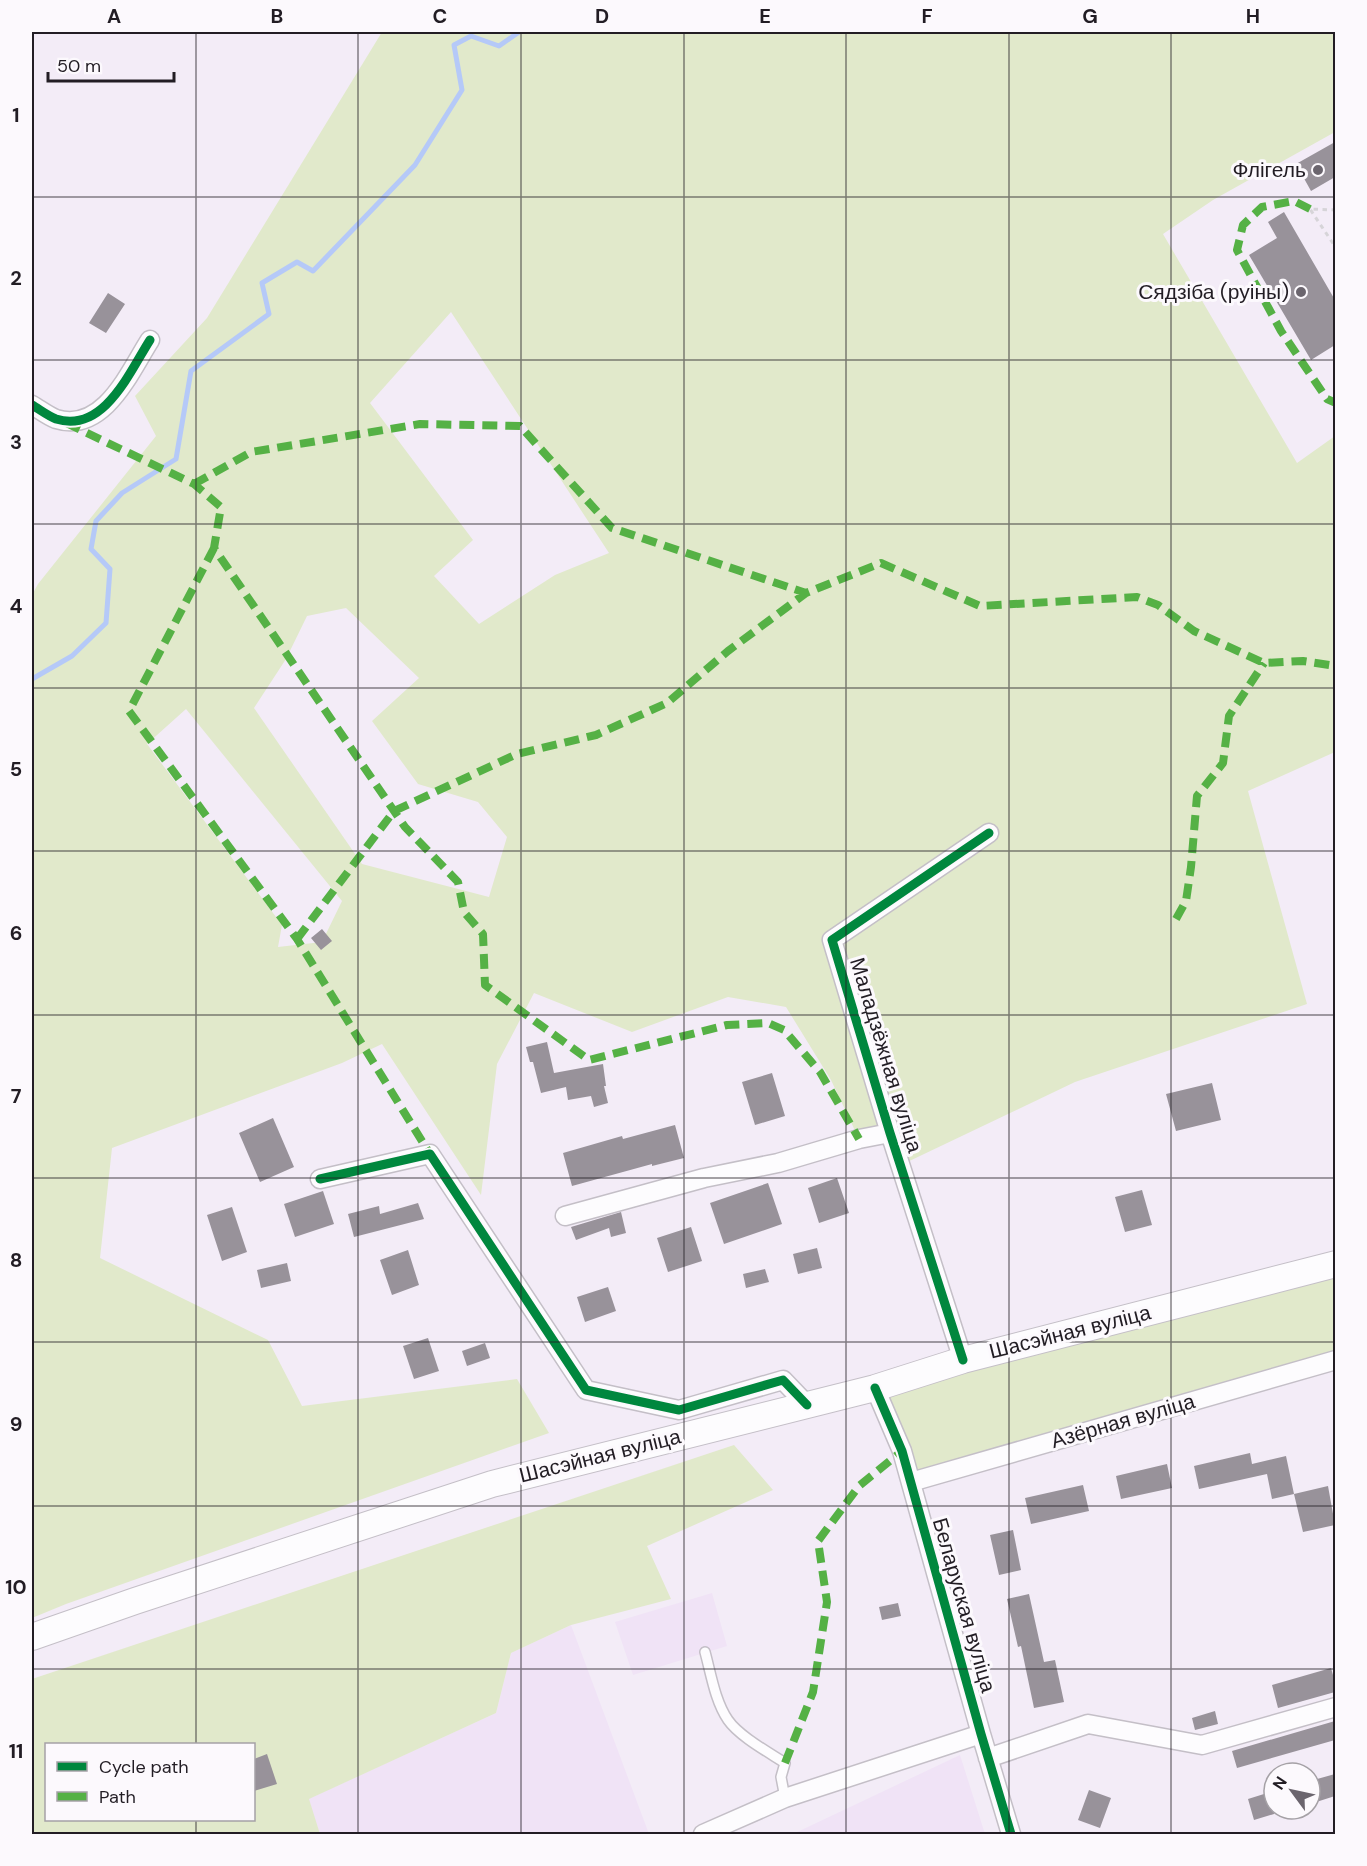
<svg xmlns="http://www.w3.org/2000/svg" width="1367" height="1866" viewBox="0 0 1367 1866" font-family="'DM Sans',sans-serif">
  <rect width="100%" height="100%" fill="#f3ecf7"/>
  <path fill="#f0e3f6" d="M712,1593l15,53 -94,29 -18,-53z
    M571,1625l78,209h-329l-12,-35 188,-86 15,-60z
    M960,1755l25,79h-192z"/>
  <path fill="#e1e9cb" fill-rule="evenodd" d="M382,32h953v100l-122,68 -50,34 134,229 38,-27v316l-87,39 59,213 -232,78 -174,83 -11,-32 -31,6 -28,-59 -45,-73 -58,-10 -96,35 -98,-39 -37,71 -16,131 -99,-151 -40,19 -230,85 -12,110 168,82 34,66 215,-27 32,54 -483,171 -34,14v-1023l6,-11 118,-148 -21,-40 72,-78zM451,312l158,241 -54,22 -76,49 -45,-48 39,-36 -103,-137zM346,608l73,70 -47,43 46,63 60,18 29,35 -18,60 -127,-33 -108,-156 32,-49 21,-43zM186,709l156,192 -20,41 -44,5 4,-22 -135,-181z
    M1335,1266v94l-424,122 -36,-94z
    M734,1445l39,45 -126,56 24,53 -100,26 -60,28 -15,60 -187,86 11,35h-288v-155zM46,1744h208v76h-208z"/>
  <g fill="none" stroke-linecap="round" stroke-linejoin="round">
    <path stroke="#b5c9f8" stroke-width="5" d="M32,679l40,-23 34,-33 4,-54 -19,-20 5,-28 26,-28 54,-34 15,-88 78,-57 -7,-31 35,-21 16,9 102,-106 47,-75 -8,-45 17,-9 28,10 20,-14"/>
  </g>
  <path fill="#98929a" d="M1335,142v35l-24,14 -15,-27z
    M1284,212l51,88v45l-24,15 -62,-105 28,-17 -9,-16z
    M108,293l17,11 -19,29 -17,-10z
    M322,929l10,12 -11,9 -10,-12z
    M547,1042l7,31 49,-9 3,22h-2l4,17 -14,4 -3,-11 -23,4 -2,-13 -25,6 -8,-31h-3l-4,-15z
    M772,1073l13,43 -30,9 -13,-43z
    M1212,1083l9,37 -45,11 -10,-37z
    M273,1118l21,49 -34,15 -21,-49z
    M675,1125l9,33 -32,8v-2l-80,22 -9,-33 59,-17 1,3z
    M837,1178l12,35 -30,10 -11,-35z
    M768,1183l14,41 -58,20 -14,-41z
    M1142,1190l10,35 -27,7 -10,-35z
    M323,1191l11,33 -39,13 -11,-33z
    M418,1203l6,16 -70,18 -6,-23 31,-8 1,8z
    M232,1207l15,45 -25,9 -15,-46z
    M621,1212l5,21 -15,4 -2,-9 -33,12 -5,-13z
    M691,1227l11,34 -34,11 -11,-34z
    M817,1248l5,20 -24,6 -5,-20z
    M408,1250l11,35 -27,10 -12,-35z
    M287,1263l4,18 -30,7 -4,-18z
    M765,1269l4,13 -23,6 -3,-14z
    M608,1287l8,24 -31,11 -8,-25z
    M428,1338l11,33 -25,8 -11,-33z
    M485,1343l5,15 -23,8 -5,-15z
    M1250,1453l2,11 34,-8 8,38 -22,5 -5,-25 -68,15 -5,-23z
    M1167,1464l5,24 -51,11 -5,-23z
    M1083,1485l6,26 -58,13 -6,-26z
    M1328,1486l7,39 -32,7 -9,-38z
    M1013,1530l8,40 -22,5 -9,-40z
    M1029,1594l15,68 11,-2 9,42 -30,6 -13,-62 -3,1 -11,-48z
    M898,1603l3,13 -19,4 -3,-13z
    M1331,1668l4,14v10l-57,16 -6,-23z
    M1215,1711l3,13 -23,6 -3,-12z
    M1335,1721v19l-98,28 -5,-17z
    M267,1754l10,30 -23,7v-32z
    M1335,1774v22l-25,8v-23z
    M1089,1790l22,8 -11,30 -22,-8z
    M1274,1791v23l-20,6 -6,-21z"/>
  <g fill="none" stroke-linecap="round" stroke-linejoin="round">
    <g stroke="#c4bfc7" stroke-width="12">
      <path id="service" d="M705,1652c6,22 10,49 23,68 11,16 40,32 57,43l-4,14 4,21"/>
    </g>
    <g stroke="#c4bfc7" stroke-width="21">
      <path id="minor" d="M32,405c7,4 16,11 24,14 48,15 74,-48 94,-79
        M320,1179l110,-25 156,236 93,20 104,-30 24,25
        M565,1216l139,-38 74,-15 81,-24 31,-6
        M963,1360l-73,-227 -58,-193 157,-107
        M875,1388l27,63 79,283 30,100
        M911,1482l425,-122
        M988,1758l100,-34 114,21 134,-38
        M703,1834l82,-36 196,-64"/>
    </g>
    <g stroke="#c4bfc7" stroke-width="28">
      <path id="secondary" d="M32,1637l103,-36 357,-117 383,-96 88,-28 373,-96"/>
    </g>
    <path stroke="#d6d4d8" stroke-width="3" stroke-dasharray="4.5 4.5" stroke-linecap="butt" d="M1336,210l-26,-1 26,39"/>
    <use href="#service" stroke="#fdfcfe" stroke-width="9"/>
    <use href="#minor" stroke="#fdfcfe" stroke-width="18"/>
    <use href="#secondary" stroke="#fdfcfe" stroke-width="26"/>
    <path stroke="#55b145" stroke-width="8" stroke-dasharray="15 8" stroke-linecap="butt" d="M1310,209l-16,-8 -32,6 -19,18 -6,25 44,81 46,68 9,4
      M66,423l128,61 27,23 -7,41 191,279 53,55 6,30 19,22 2,51 104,75 138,-35 41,-2 16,7 36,42 39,67
      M194,484l57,-32 169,-28 100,2 92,102 194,65 75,-30 99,43 157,-9 21,8 36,26 70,32 39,-2 33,5
      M214,548l-85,163 168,228 133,215
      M1176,919l10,-18 5,-34 6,-71 26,-33 6,-47 35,-53
      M297,939l97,-128 123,-57 79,-19 71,-32 61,-52 78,-58
      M785,1763l28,-71 14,-90 -9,-61 41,-55 43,-35"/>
    <g stroke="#fcf9fd" stroke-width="13">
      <path id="cycleway" d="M32,405c7,4 16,11 24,14 48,15 74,-48 94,-79
        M320,1179l110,-25 156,236 93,20 104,-30 24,25
        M963,1360l-73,-227 -58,-193 157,-107
        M875,1388l27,63 79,283 30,100"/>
    </g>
    <use href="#cycleway" stroke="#00873e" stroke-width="9"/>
  </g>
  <path fill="none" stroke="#221d24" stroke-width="1.5" stroke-opacity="0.55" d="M196,32v1712M358,32v1802M521,32v1802M684,32v1802M846,32v1802M1009,32v1802M1171,32v1802M32,197h1304M32,360h1304M32,524h1304M32,688h1304M32,851h1304M32,1015h1304M32,1178h1304M32,1342h1304M32,1506h1304M32,1669h1304M196,1820v14"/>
  <g fill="#6b656e" stroke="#fcf9fd" stroke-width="2">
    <circle cx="1318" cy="170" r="6"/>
    <circle cx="1301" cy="292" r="6"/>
  </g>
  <g text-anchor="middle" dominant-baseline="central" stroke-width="6" stroke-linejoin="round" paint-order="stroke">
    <g font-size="21" fill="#221d24" stroke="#fcf9fd" text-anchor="end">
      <text x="1306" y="170">Флігель</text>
      <text x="1289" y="292">Сядзіба (руіны)</text>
    </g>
    <g font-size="21" fill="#221d24" stroke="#fcf9fd">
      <text transform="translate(886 1055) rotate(73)">Маладзёжная вуліца</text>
      <text transform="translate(1070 1332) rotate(-14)">Шасэйная вуліца</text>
      <text transform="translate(1123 1421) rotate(-16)">Азёрная вуліца</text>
      <text transform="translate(600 1456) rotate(-14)">Шасэйная вуліца</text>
      <text transform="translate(964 1605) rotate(74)">Беларуская вуліца</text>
    </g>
  </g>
  <rect width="1367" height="1866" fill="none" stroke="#fcf9fd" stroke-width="66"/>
  <rect x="45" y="1743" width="210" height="78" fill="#fcf9fd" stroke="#a5a1a6" stroke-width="1.5"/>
  <rect x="57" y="1762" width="30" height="9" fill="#00873e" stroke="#a5a1a6" stroke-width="1.5"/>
  <text x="99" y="1773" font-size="18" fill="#221d24">Cycle path</text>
  <rect x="57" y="1792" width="30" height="9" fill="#55b145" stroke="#a5a1a6" stroke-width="1.5"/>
  <text x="99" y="1803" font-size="18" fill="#221d24">Path</text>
  <g transform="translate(1292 1791) rotate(303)"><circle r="28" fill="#fcf9fd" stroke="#a5a1a6" stroke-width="1.5"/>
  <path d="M0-4.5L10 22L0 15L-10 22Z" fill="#6b656e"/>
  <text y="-9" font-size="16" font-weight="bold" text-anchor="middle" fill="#221d24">N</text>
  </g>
  <path d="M48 72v9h126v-9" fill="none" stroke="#221d24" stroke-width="3"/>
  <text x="57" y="72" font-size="18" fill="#221d24" stroke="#fcf9fd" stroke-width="4.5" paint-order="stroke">50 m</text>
  <rect x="33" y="33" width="1301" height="1800" fill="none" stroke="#221d24" stroke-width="2"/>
  <g font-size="20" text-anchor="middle" font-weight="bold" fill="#221d24">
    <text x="114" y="23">A</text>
    <text x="277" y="23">B</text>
    <text x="440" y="23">C</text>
    <text x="602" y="23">D</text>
    <text x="765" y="23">E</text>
    <text x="927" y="23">F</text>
    <text x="1090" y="23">G</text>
    <text x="1253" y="23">H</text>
    <text x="16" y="122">1</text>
    <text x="16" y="285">2</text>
    <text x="16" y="449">3</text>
    <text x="16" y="613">4</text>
    <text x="16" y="776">5</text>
    <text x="16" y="940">6</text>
    <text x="16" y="1103">7</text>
    <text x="16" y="1267">8</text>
    <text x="16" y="1431">9</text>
    <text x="16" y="1594">10</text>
    <text x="16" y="1758">11</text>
  </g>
</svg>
